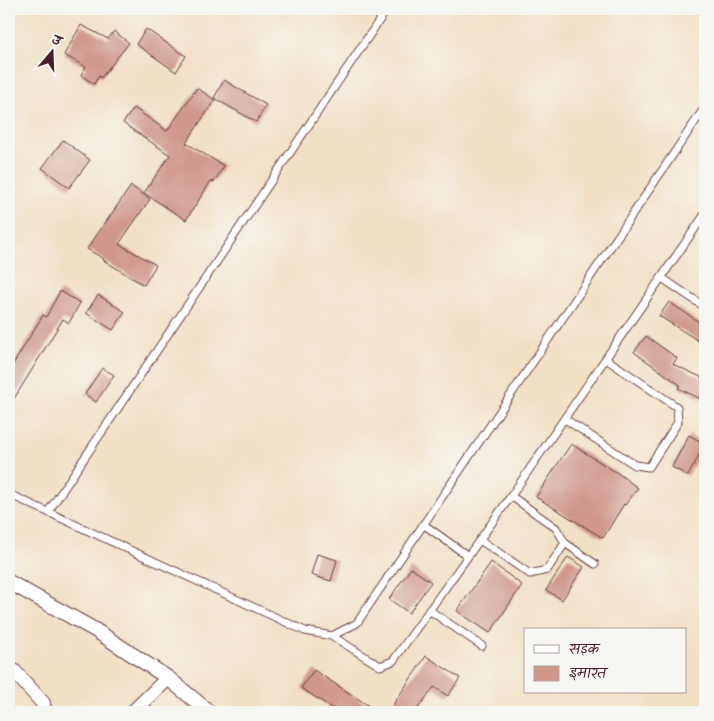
<svg xmlns="http://www.w3.org/2000/svg" width="714" height="721" viewBox="0 0 714 721" font-family="Kalam,'Playpen Sans Deva',sans-serif">
  <rect width="100%" height="100%" fill="#f6f6f2"/>
  <filter id="ink" filterUnits="userSpaceOnUse"><feTurbulence type="fractalNoise" baseFrequency=".02" numOctaves="2"/><feDisplacementMap in="SourceGraphic" scale="10" xChannelSelector="R" yChannelSelector="G"/><feConvolveMatrix kernelMatrix="1 2 1 2 8 2 1 2 1" color-interpolation-filters="sRGB"/></filter>
  <filter id="wash" filterUnits="userSpaceOnUse"><feTurbulence type="fractalNoise" baseFrequency=".0096" numOctaves="4" result="noise"/><feDisplacementMap in="SourceGraphic" scale="20" xChannelSelector="R" yChannelSelector="G"/><feGaussianBlur stdDeviation="1.12" result="paint"/><feColorMatrix in="noise" values="0 0 0 0 0 0 0 0 0 0 0 0 0 0 0 0 0 1.4 0 .05"/><feComposite in="paint" operator="in"/></filter>
  <g filter="url(#wash)">
    <rect width="100%" height="100%" fill="#f1e0c4"/>
    <g id="blocks">
      <path fill="#cf988a" d="M81,25l27,14 6,-8 15,12 -28,35 -2,-2 -5,8 -13,-9 5,-8 -22,-12z
        M146,29l40,27 -10,16 -40,-28z
        M224,80l42,25 -10,17 -42,-24z
        M197,88l18,12 -29,43 38,23 -10,16 -3,-1 -25,39 -42,-27 26,-38 -47,-32 11,-15 33,23z
        M63,140l27,20 -21,28 -27,-20z
        M131,186l19,13 -31,45 37,21 -12,20 -41,-25 1,-1 -17,-10z
        M60,291l20,12 -11,20 -6,-4 -54,88v-36l34,-56 3,2z
        M98,295l27,17 -12,18 -27,-17z
        M669,302l36,24v19l-46,-29z
        M646,336l31,22 -4,6 32,15v12l-4,8 -23,-11 2,-3 -46,-33z
        M102,368l12,7 -18,27 -11,-8z
        M689,435l16,9 -17,32 -16,-9z
        M571,444l45,28 22,16 -13,17 -1,-1 -21,34 -67,-41z
        M317,554l20,6 -6,21 -20,-6z
        M568,557l16,10 -22,33 -16,-10z
        M491,562l31,23 -32,48 -33,-22z
        M411,568l20,14 -22,31 -20,-14z
        M426,656l34,22 -12,18 -14,-9 -19,25h-27z
        M314,670l64,42h-40l-37,-24z"/>
    </g>
  </g>
  <g filter="url(#ink)">
    <use href="#blocks" fill-opacity="0" stroke="#633c42" stroke-width="1"/>
    <g fill="none" stroke-linecap="round" stroke-linejoin="round">
      <g stroke="#633c42" stroke-width="9">
        <path id="lane" d="M662,278l43,29
          M565,419l70,46 14,2 29,-45 -1,-15 -71,-48
          M9,494l296,137 27,5 25,-13 348,-516
          M511,496l45,32 9,15 30,21
          M48,512l339,-503
          M423,524l45,32
          M480,540l50,34 17,-4 18,-27
          M429,610l53,36
          M332,636l48,30 13,-5 118,-165 194,-282"/>
      </g>
      <g stroke="#633c42" stroke-width="16">
        <path id="street" d="M9,582l86,48 73,48 41,34
          M14,671l29,32 1,9
          M133,712l35,-34"/>
      </g>
      <use href="#lane" stroke="#fff" stroke-width="7"/>
      <use href="#street" stroke="#fff" stroke-width="14"/>
    </g>
  </g>
  <rect width="714" height="721" fill="none" stroke="#f6f6f2" stroke-width="30"/>
  <rect x="524" y="628" width="162" height="65" fill="#f6f6f2" stroke="#b1a0a2"/>
  <rect x="534" y="645" width="25" height="8" fill="#ffffff" stroke="#b1a0a2"/>
  <text x="569" y="654" font-size="15" fill="#4a1f2b">सड़क</text>
  <rect x="534" y="666" width="25" height="15" fill="#cf988a" stroke="#b1a0a2"/>
  <text x="569" y="678" font-size="15" fill="#4a1f2b">इमारत</text>
  <g transform="translate(52 52) rotate(19)" stroke="#f6f6f2" stroke-width="4" paint-order="stroke">
  <path d="M0-4L9 19L0 12L-9 19Z" fill="#4a1f2b"/>
  <text y="-8" font-size="14" font-weight="bold" text-anchor="middle" fill="#4a1f2b">उ</text>
  </g>
</svg>
